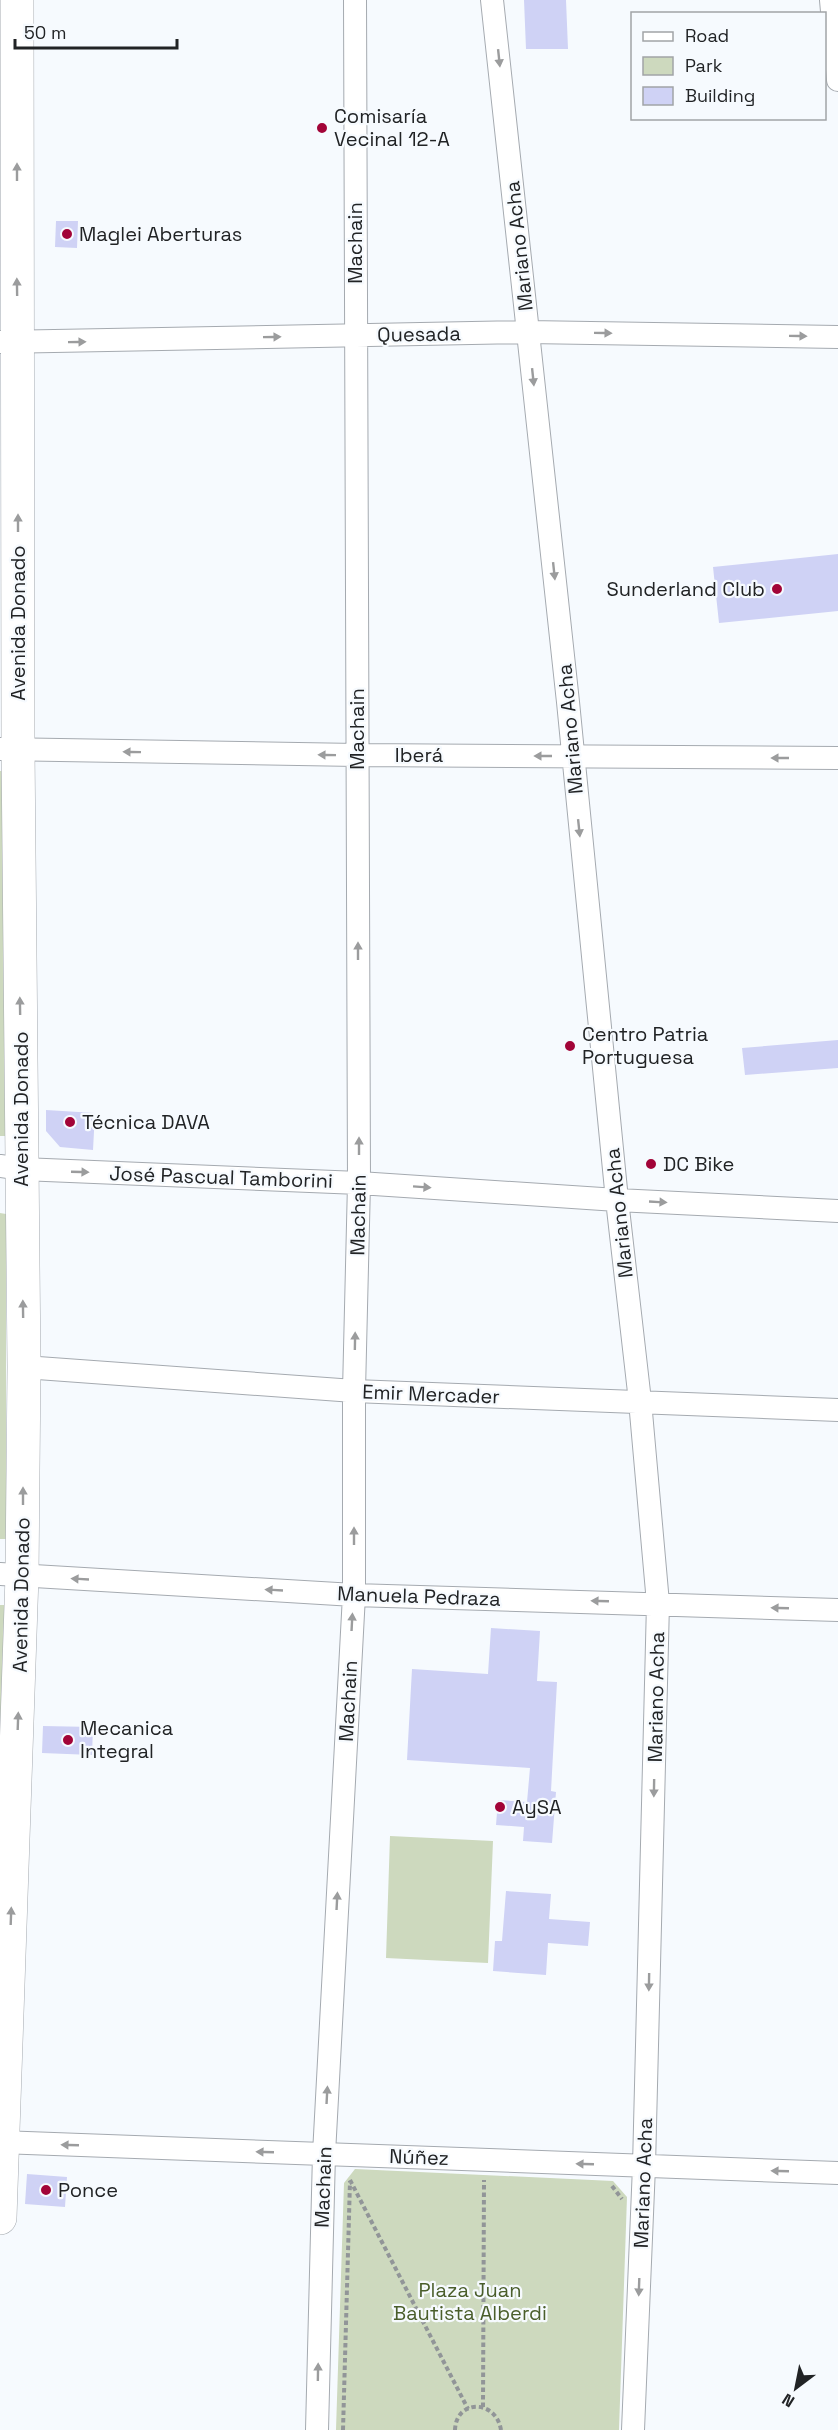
<svg xmlns="http://www.w3.org/2000/svg" width="838" height="2430" viewBox="0 0 838 2430" font-family="'Space Grotesk',sans-serif">
  <rect width="100%" height="100%" fill="#f6fafe"/>
  <path fill="#cdd9be" d="M0,771h3l3,365h-6z
    M0,1213l6,1v325h-6z
    M0,1605h6l-6,164z
    M390,1836l103,5 -5,122 -102,-5z
    M355,2169l258,12 14,16 -8,233h-283l8,-247z"/>
  <path fill="#cfd2f5" d="M524,0h42l2,49h-42z
    M56,221h22l-1,27 -22,-1z
    M838,554v57l-119,12 -6,-56z
    M838,1040v28l-93,7 -3,-27z
    M46,1110l49,3 -2,37 -33,-3 -14,-16z
    M491,1628l49,3 -3,50 20,1 -6,109 5,1 -4,51 -29,-2 1,-14 -28,-2 2,-25 29,2 3,-34 -123,-8 5,-91 76,5z
    M43,1726l50,1 -1,28 -50,-2z
    M506,1891l45,3 -2,25 41,3 -2,24 -40,-3 -2,32 -53,-4 2,-30h7z
    M27,2174l40,3 -2,30 -40,-3z"/>
  <g fill="none" stroke-linecap="round" stroke-linejoin="round">
    <g stroke="#a5aab0" stroke-width="24">
      <path id="minor" d="M492,0l76,702 49,498 23,201 18,202 -14,563 -11,264
        M831,0l7,80
        M0,342l528,-10 310,5
        M0,749l357,6 481,3
        M0,1166l22,3 337,14 258,17 221,11
        M24,1367l330,24 484,19
        M0,1574l354,21 484,15
        M0,2142l838,31
        M317,2430l7,-276 30,-559v-204l5,-208 -4,-1183"/>
    </g>
    <g stroke="#a5aab0" stroke-width="34">
      <path id="secondary" d="M0,2218l22,-642 2,-209 -6,-617 -1,-750"/>
    </g>
    <path stroke="#919598" stroke-width="4" stroke-dasharray="4.5 3" stroke-linecap="butt" d="M350,2180l118,229
      M612,2186l10,13
      M483,2407l1,-227
      M343,2430l7,-249
      M455,2430c1,-31 41,-31 46,0"/>
    <use href="#minor" stroke="#fff" stroke-width="22"/>
    <use href="#secondary" stroke="#fff" stroke-width="33"/>
  </g>
  <defs><path id="oneway-solid" d="M-6-.8H1V-3.2L6.5 0L1 3.2V.8H-6Z" transform="scale(1.5)"/></defs>
  <g fill="#9b9c9d">
    <use href="#oneway-solid" transform="translate(499 58) rotate(84)"/>
    <use href="#oneway-solid" transform="translate(17 172) rotate(-90)"/>
    <use href="#oneway-solid" transform="translate(17 287) rotate(-91)"/>
    <use href="#oneway-solid" transform="translate(603 333) rotate(1)"/>
    <use href="#oneway-solid" transform="translate(798 336) rotate(1)"/>
    <use href="#oneway-solid" transform="translate(272 337) rotate(-1)"/>
    <use href="#oneway-solid" transform="translate(77 342) rotate(-1)"/>
    <use href="#oneway-solid" transform="translate(533 377) rotate(84)"/>
    <use href="#oneway-solid" transform="translate(18 523) rotate(-90)"/>
    <use href="#oneway-solid" transform="translate(554 571) rotate(84)"/>
    <use href="#oneway-solid" transform="translate(132 752) rotate(-179)"/>
    <use href="#oneway-solid" transform="translate(327 755) rotate(-179)"/>
    <use href="#oneway-solid" transform="translate(543 756) rotate(-180)"/>
    <use href="#oneway-solid" transform="translate(780 758) rotate(-180)"/>
    <use href="#oneway-solid" transform="translate(579 828) rotate(84)"/>
    <use href="#oneway-solid" transform="translate(358 951) rotate(-90)"/>
    <use href="#oneway-solid" transform="translate(20 1006) rotate(-91)"/>
    <use href="#oneway-solid" transform="translate(359 1146) rotate(-90)"/>
    <use href="#oneway-solid" transform="translate(80 1172) rotate(2)"/>
    <use href="#oneway-solid" transform="translate(422 1187) rotate(4)"/>
    <use href="#oneway-solid" transform="translate(658 1202) rotate(3)"/>
    <use href="#oneway-solid" transform="translate(23 1309) rotate(-91)"/>
    <use href="#oneway-solid" transform="translate(355 1341) rotate(-89)"/>
    <use href="#oneway-solid" transform="translate(23 1496) rotate(-90)"/>
    <use href="#oneway-solid" transform="translate(354 1536) rotate(-90)"/>
    <use href="#oneway-solid" transform="translate(80 1579) rotate(-177)"/>
    <use href="#oneway-solid" transform="translate(274 1590) rotate(-177)"/>
    <use href="#oneway-solid" transform="translate(600 1601) rotate(-178)"/>
    <use href="#oneway-solid" transform="translate(780 1608) rotate(-178)"/>
    <use href="#oneway-solid" transform="translate(352 1622) rotate(-87)"/>
    <use href="#oneway-solid" transform="translate(18 1721) rotate(-88)"/>
    <use href="#oneway-solid" transform="translate(654 1788) rotate(91)"/>
    <use href="#oneway-solid" transform="translate(337 1901) rotate(-87)"/>
    <use href="#oneway-solid" transform="translate(11 1916) rotate(-88)"/>
    <use href="#oneway-solid" transform="translate(649 1982) rotate(91)"/>
    <use href="#oneway-solid" transform="translate(327 2095) rotate(-87)"/>
    <use href="#oneway-solid" transform="translate(70 2145) rotate(-178)"/>
    <use href="#oneway-solid" transform="translate(265 2152) rotate(-178)"/>
    <use href="#oneway-solid" transform="translate(585 2164) rotate(-178)"/>
    <use href="#oneway-solid" transform="translate(780 2171) rotate(-178)"/>
    <use href="#oneway-solid" transform="translate(639 2287) rotate(92)"/>
    <use href="#oneway-solid" transform="translate(318 2372) rotate(-89)"/>
  </g>
  <g fill="#a20438" stroke="#f6fafe" stroke-width="2">
    <circle cx="322" cy="128" r="6"/>
    <circle cx="67" cy="234" r="6"/>
    <circle cx="777" cy="589" r="6"/>
    <circle cx="570" cy="1046" r="6"/>
    <circle cx="70" cy="1122" r="6"/>
    <circle cx="651" cy="1164" r="6"/>
    <circle cx="68" cy="1740" r="6"/>
    <circle cx="500" cy="1807" r="6"/>
    <circle cx="46" cy="2190" r="6"/>
  </g>
  <g text-anchor="middle" dominant-baseline="central" stroke-width="4.5" stroke-linejoin="round" paint-order="stroke">
    <g font-size="20" fill="#212325" stroke="#f6fafe" text-anchor="start">
      <text x="334" y="116">Comisaría<tspan x="334" dy="23">Vecinal 12-A</tspan></text>
      <text x="79" y="234">Maglei Aberturas</text>
      <text x="765" y="589" text-anchor="end">Sunderland Club</text>
      <text x="582" y="1034">Centro Patria<tspan x="582" dy="23">Portuguesa</tspan></text>
      <text x="82" y="1122">Técnica DAVA</text>
      <text x="663" y="1164">DC Bike</text>
      <text x="80" y="1728">Mecanica<tspan x="80" dy="23">Integral</tspan></text>
      <text x="512" y="1807">AySA</text>
      <text x="58" y="2190">Ponce</text>
    </g>
    <g font-size="20" fill="#212325" stroke="#f6fafe">
      <text transform="translate(355 243) rotate(-90)">Machain</text>
      <text transform="translate(519 246) rotate(-96)">Mariano Acha</text>
      <text transform="translate(419 334) rotate(-1)">Quesada</text>
      <text transform="translate(18 623) rotate(-90)">Avenida Donado</text>
      <text transform="translate(357 729) rotate(-90)">Machain</text>
      <text transform="translate(570 729) rotate(-95)">Mariano Acha</text>
      <text x="419" y="755">Iberá</text>
      <text transform="translate(21 1109) rotate(-90)">Avenida Donado</text>
      <text transform="translate(221 1177) rotate(2)">José Pascual Tamborini</text>
      <text transform="translate(619 1213) rotate(-96)">Mariano Acha</text>
      <text transform="translate(358 1215) rotate(-89)">Machain</text>
      <text transform="translate(431 1394) rotate(2)">Emir Mercader</text>
      <text transform="translate(21 1595) rotate(-89)">Avenida Donado</text>
      <text transform="translate(419 1596) rotate(2)">Manuela Pedraza</text>
      <text transform="translate(656 1697) rotate(-89)">Mariano Acha</text>
      <text transform="translate(348 1701) rotate(-87)">Machain</text>
      <text transform="translate(419 2157) rotate(2)">Núñez</text>
      <text transform="translate(643 2183) rotate(-88)">Mariano Acha</text>
      <text transform="translate(323 2187) rotate(-88)">Machain</text>
    </g>
    <g font-size="20" fill="#4a5e2b" stroke="#f6fafe">
      <text x="470" y="2290">Plaza Juan<tspan x="470" dy="23">Bautista Alberdi</tspan></text>
    </g>
  </g>
  <rect x="631" y="12" width="195" height="108" fill="#f6fafe" stroke="#a1a4a7" stroke-width="1.5"/>
  <rect x="643" y="32" width="30" height="9" fill="#ffffff" stroke="#a1a4a7" stroke-width="1.5"/>
  <text x="685" y="42" font-size="18" fill="#212325">Road</text>
  <rect x="643" y="57" width="30" height="18" fill="#cdd9be" stroke="#a1a4a7" stroke-width="1.5"/>
  <text x="685" y="72" font-size="18" fill="#212325">Park</text>
  <rect x="643" y="87" width="30" height="18" fill="#cfd2f5" stroke="#a1a4a7" stroke-width="1.5"/>
  <text x="685" y="102" font-size="18" fill="#212325">Building</text>
  <g transform="translate(796 2388) rotate(212)" stroke="#f6fafe" stroke-width="4.5" paint-order="stroke">
  <path d="M0-4.5L10 22L0 15L-10 22Z" fill="#212325"/>
  <text y="-9" font-size="16" font-weight="bold" text-anchor="middle" fill="#212325">N</text>
  </g>
  <path d="M15 39v9h162v-9" fill="none" stroke="#212325" stroke-width="3"/>
  <text x="24" y="39" font-size="18" fill="#212325" stroke="#f6fafe" stroke-width="4.5" paint-order="stroke">50 m</text>
</svg>
